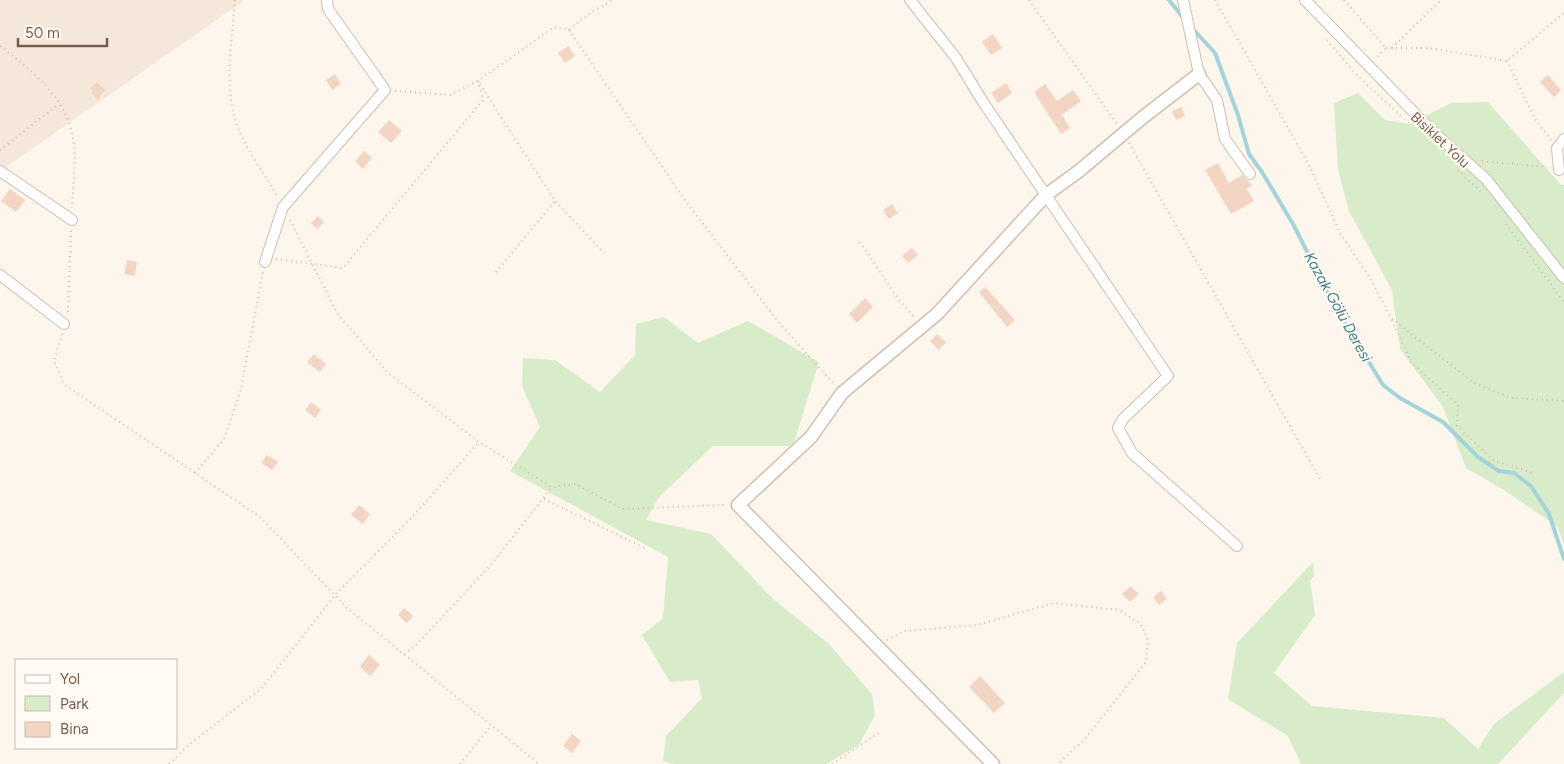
<svg xmlns="http://www.w3.org/2000/svg" width="1564" height="764" viewBox="0 0 1564 764" font-family="Figtree,sans-serif">
  <rect width="100%" height="100%" fill="#fdf6ec"/>
  <path fill="#f5e8da" d="M0,0h245l-245,171z"/>
  <path fill="#d8ecc9" d="M1358,93l27,27 25,4 41,-21 37,-1 73,83h3v360l-6,-18 -54,-37 -38,-22 -23,-61 -43,-58 -8,-59 -43,-79 -11,-41 -4,-67z
    M664,317l34,26 50,-22 71,41 -26,84h-80l-54,51 -13,23 65,14 61,64 57,46 43,50 3,21 -16,30 -33,19h-153l-10,-3 3,-25 36,-38 -4,-18 -28,2 -28,-47 21,-17 5,-61 -158,-86 30,-44 -18,-41 1,-28 32,2 45,32 35,-37 1,-31z
    M1313,562l1,14 -4,5 5,34 -41,58 38,33 132,12 34,31 16,-25 70,-52v21l-66,71h-197l-13,-28 -60,-37 9,-56z"/>
  <g fill="none" stroke-linecap="round" stroke-linejoin="round">
    <path stroke="#a5d3da" stroke-width="4" d="M1169,0l15,19
      M1192,28l23,25 23,62 11,39 13,18 31,52 41,81 49,80 17,13 43,24 35,35 21,14 15,2 17,13 18,28 15,45"/>
  </g>
  <path fill="#f3d5c3" d="M993,34l9,14 -11,7 -9,-13z
    M568,46l7,10 -10,7 -7,-10z
    M335,74l6,10 -9,6 -6,-10z
    M1548,75l13,15 -7,7 -14,-15z
    M97,82l8,8 -7,10 -7,-7 2,-2 -3,-3z
    M1006,83l6,10 -14,10 -7,-10z
    M1045,84l12,17 16,-11 8,11 -19,14 8,13 -9,6 -27,-42z
    M1181,107l4,9 -9,4 -4,-9z
    M389,120l13,11 -11,12 -13,-11z
    M364,151l8,7 -9,11 -8,-8z
    M1218,163l11,20 13,-8 10,10 -5,4 7,12 -23,13 -26,-44z
    M10,189l15,11 -9,12 -15,-11z
    M892,204l6,9 -9,6 -6,-9z
    M318,216l6,6 -7,7 -6,-6z
    M912,248l6,7 -10,8 -6,-7z
    M127,260l10,2 -2,14 -11,-2z
    M985,287l30,33 -8,7 -28,-35z
    M865,298l8,9 -16,16 -8,-9z
    M937,334l9,8 -7,8 -9,-9z
    M314,354l12,10 -6,8 -13,-10z
    M311,402l10,8 -6,8 -10,-8z
    M267,455l11,7 -6,8 -11,-7z
    M359,505l11,9 -7,10 -12,-9z
    M1131,586l8,8 -9,8 -8,-8z
    M1161,591l6,8 -8,6 -6,-8z
    M404,608l9,8 -6,7 -9,-8z
    M369,655l11,10 -10,11 -9,-8v-3z
    M980,676l25,27 -11,10 -25,-26z
    M572,734l9,7 -9,12 -9,-7z"/>
  <g fill="none" stroke-linecap="round" stroke-linejoin="round">
    <g stroke="#d1beb0" stroke-width="12">
      <path id="minor" d="M910,0l46,58 27,44 185,274 -45,43 -5,9 14,25 105,93
        M1183,0l16,74 18,26 8,39 25,35
        M1305,0l127,131 54,48 78,99
        M1559,170l-2,-22 7,-9
        M0,171l72,49
        M265,262l18,-55 102,-117 -57,-81 -1,-9
        M0,275l64,49"/>
    </g>
    <g stroke="#d1beb0" stroke-width="15">
      <path id="tertiary" d="M993,764l-255,-259 73,-68 31,-44 95,-79 109,-119 33,-24 63,-53 57,-44"/>
    </g>
    <path stroke="#d9b8a5" stroke-width="2" stroke-dasharray="1 4" stroke-linecap="butt" d="M235,0c-3,43 -13,92 5,133 10,23 26,42 37,63
      M1029,0l88,124
      M1215,0l93,163 32,70 30,45 21,40 83,65 38,15 52,3
      M1344,0l42,48 -10,10
      M569,30l115,169 96,125 54,60
      M1327,40l29,34 48,45
      M0,46c34,26 69,53 74,99 2,20 -1,42 -2,63
      M1386,48h43l78,13 57,-48
      M1392,48l49,-48
      M1507,61l28,58 16,21
      M395,91l55,4 28,-14 77,120 49,52
      M1129,143l191,336
      M0,150l59,-46
      M1482,161l65,6
      M1458,170l24,23
      M290,220l47,93 50,59 92,70 73,45 23,-3 48,25 102,-4
      M1506,224l58,78
      M860,242l39,58 16,18
      M276,259l67,9 140,-168 -5,-19 76,-54 15,3 21,-17 23,-13
      M496,272l59,-71
      M68,312l3,-82
      M1392,320l19,42 47,43 -1,21 36,34 40,13
      M62,334l-8,27 11,24 195,132 87,91 192,156
      M195,473l29,-34 16,-46 23,-121
      M544,499l103,50
      M887,640l17,-9 74,-6 75,-22 66,7 22,14 7,16 -2,22 -61,77 -27,25
      M404,654l12,-9 74,-79 62,-79
      M169,764l22,-21 70,-54 74,-94 81,-82 63,-71
      M460,764l31,-38
      M832,764l50,-33"/>
    <use href="#minor" stroke="#fff" stroke-width="10"/>
    <use href="#tertiary" stroke="#fff" stroke-width="12"/>
  </g>
  <g text-anchor="middle" dominant-baseline="central" stroke-width="4.5" stroke-linejoin="round" paint-order="stroke">
    <g font-size="14" fill="#7a5c4d" stroke="#fffaf3">
      <text transform="translate(1440 140) rotate(43)">Bisiklet Yolu</text>
    </g>
    <g font-size="15" font-style="italic" fill="#437c86" stroke="#fffaf3">
      <text transform="translate(1338 307) rotate(61)">Kazak Gölü Deresi</text>
    </g>
  </g>
  <rect x="15" y="659" width="162" height="90" fill="#fffaf3" stroke="#cabbb1"/>
  <rect x="25" y="675" width="25" height="8" fill="#ffffff" stroke="#cabbb1"/>
  <text x="60" y="684" font-size="15" fill="#7a5c4d">Yol</text>
  <rect x="25" y="696" width="25" height="15" fill="#d8ecc9" stroke="#cabbb1"/>
  <text x="60" y="709" font-size="15" fill="#7a5c4d">Park</text>
  <rect x="25" y="722" width="25" height="15" fill="#f3d5c3" stroke="#cabbb1"/>
  <text x="60" y="734" font-size="15" fill="#7a5c4d">Bina</text>
  <path d="M18 38v8h89v-8" fill="none" stroke="#7a5c4d" stroke-width="2.5"/>
  <text x="25" y="38" font-size="15" fill="#7a5c4d" stroke="#fffaf3" stroke-width="4" paint-order="stroke">50 m</text>
</svg>
